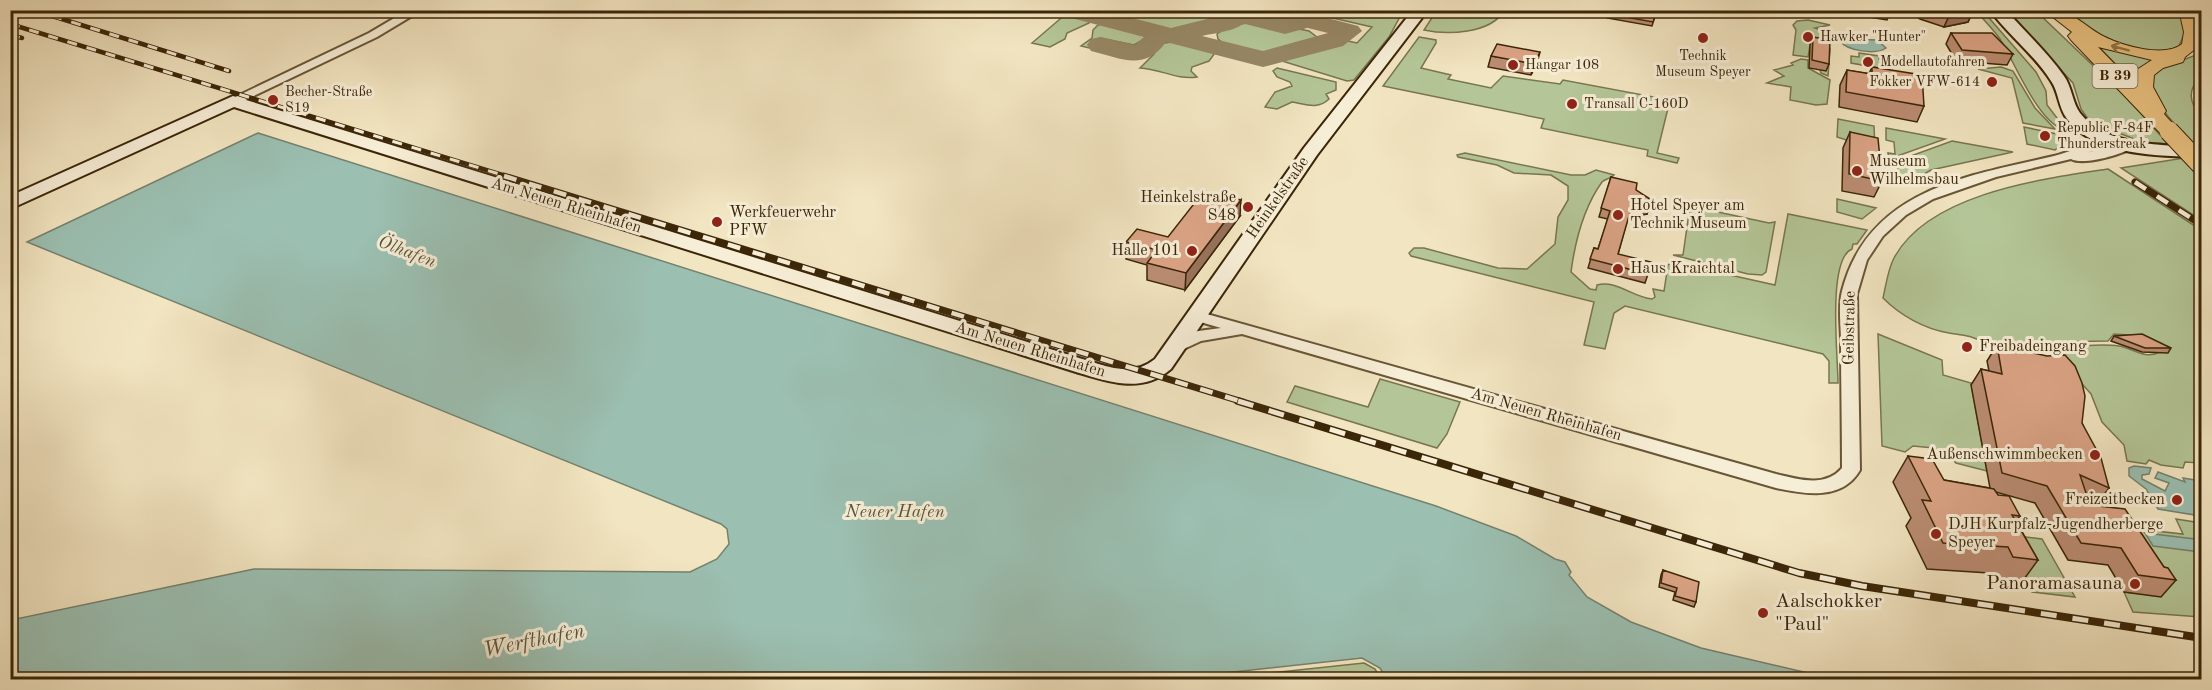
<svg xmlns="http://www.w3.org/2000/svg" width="2212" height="690" viewBox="0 0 2212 690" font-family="'Old Standard TT',serif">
  <rect width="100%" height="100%" fill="#f2e5c1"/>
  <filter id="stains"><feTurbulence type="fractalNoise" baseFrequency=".00333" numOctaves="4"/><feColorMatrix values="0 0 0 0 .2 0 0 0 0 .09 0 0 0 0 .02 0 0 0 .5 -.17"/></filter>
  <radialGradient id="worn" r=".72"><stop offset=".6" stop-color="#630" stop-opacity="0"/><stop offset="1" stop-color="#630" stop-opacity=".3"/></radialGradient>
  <path fill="#b4c697" stroke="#787650" stroke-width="1.5" d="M1217,10l1,8c-25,17 -74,14 -99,-3l-2,-4z
    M1437,10h67v1c-14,23 -57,24 -80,19z
    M1302,11l101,-1v1l-14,26 -35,43 -7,1 -65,-20 66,-20 9,2 15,-16z
    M1976,11h7l53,61 10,19 1,14 20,26c-29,-6 -53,-71 -67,-92 -7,-10 -16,-19 -24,-28z
    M2004,11h32l93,89 39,44 -26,-2 -52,-20 -9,-13 -8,-26z
    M2063,11h115l6,5 1,16 -6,14c-22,11 -58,4 -78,-7 -13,-6 -26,-19 -38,-28z
    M1067,13l22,5v5l-22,10 -2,6 -15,8 -18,-4z
    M1808,20l22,5 -15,3 16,6 -5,6 4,9 -2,27 -7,-3 -1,-3 7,-22 -17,-3 -2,12 -15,-2 3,-25 -3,-5 4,-4z
    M1259,21l50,10 9,7c-14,20 -83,18 -100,1l-1,-5 12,-8z
    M1108,23l34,10 4,5 -12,7 -33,-7 -12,10 -8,-2 11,-8 1,-8 5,-5z
    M1419,37l17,3v3l-15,25 30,7 -3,4 43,9 12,-12 57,8 3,-4 107,20 -13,53 22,5 -2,5 -30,-7 1,-6 -107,-22 3,-9 -161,-33z
    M1178,41l37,12 -6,8 -17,6 -1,4 6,6c-21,3 -36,-8 -57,-9l14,-14 4,-10z
    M2094,42l62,15 -17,13 -2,16z
    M1859,53l20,3v3l5,1 1,9 -34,-6v-7l8,1z
    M2201,53v26c-14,9 -12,25 0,35v31h-6c-12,-13 -43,-41 -44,-60 0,-5 2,-10 3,-14z
    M1801,59l7,1v8l22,12 -3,24 -11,1 -26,-5 1,-13 -24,-4 17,-7 -10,-6 19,-5 -2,-2z
    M2001,67l12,4 22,37 20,21 -32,-6 -11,-45 -34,-9z
    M1277,68l59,14v8l-10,4 3,5c-11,11 -24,5 -37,3l-15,7 -12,-2 10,-15 17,-6 -2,-4 -13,-5 -4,-6z
    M1838,119l36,7 1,23 -38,-12z
    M2024,127l33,7 9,6 -11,10 -28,-6z
    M1886,128l59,11 -56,20 -1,-6 7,1 -1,-12 -8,-2z
    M1952,141l61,11 -82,18 -19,11 -14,-3 -1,-17z
    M1465,153l106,22h14l11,-5 18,5c-4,4 -9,4 -12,7 -18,25 -27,60 -31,90l19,17 6,1 1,-5c20,-5 35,12 55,14l3,-2 -2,-8 11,2 4,-26 4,-3 103,23 13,-71 79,16 -10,14h-4l-1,5c-25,10 -14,108 -14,134h-9v-22l-6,-7 -198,-48 -11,7 -9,36 -21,-4 10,-43 -183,-46 -2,-3 5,-5h10l74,20 29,1 28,-25 3,-27 10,-17v-14l-17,-11 -37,-2 -17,-8 -39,-8 -1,-2z
    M2184,158l17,18v44l-80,-52z
    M2108,169l93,61v233l-16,-1 -2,6 -22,-3 -12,-5 -3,4 -19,-3 -3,-16 -22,-23 -11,-28 -41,-46c22,-1 48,-5 69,-2 14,2 25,14 41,6l-15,-16 -31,-2 -6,7 -124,2c-12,-8 -22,-8 -35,-10 -25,-4 -49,-18 -66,-35 3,-13 5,-29 11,-40 35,-65 149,-79 214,-89z
    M1837,199l39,9 -14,11 -25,-7z
    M1690,206l79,17 6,-1 -9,50 -4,3 -14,-1 -75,-19h10z
    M1878,334l64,26 1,15 28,8 16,88 -31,-8 -9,-9 -13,-6 -21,-2 -8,6 -23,-6z
    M1380,379l80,23 -13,32 -10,14 -150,-46 8,-16 73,21z
    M2176,519l25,4v94l-68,-5 -9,-20 37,4 -50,-70 72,8z
    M2001,534l41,5 33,58 -43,-5z
    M1364,663l11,6 6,10h-167z"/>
  <path fill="#9bbfb1" stroke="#75826d" stroke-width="1.5" d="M1845,39l32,1 9,8c-10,7 -39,3 -46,-7z
    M258,133l1178,373 80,30 39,23 10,3 6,10 -2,3 18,22 44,25 70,26 133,31 -447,1 -7,-12 -18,-10 -202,22 -1149,-1v-59l243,-51 436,3 27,-13 12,-15 -2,-15 -6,-5 -694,-282z
    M2134,466l17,2 -2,6 -7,1v4l23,12 4,-8 -14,-5 3,-6 27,10 -2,-4 18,3v35l-43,-7 -12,-20 -17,-13v-8z
    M2145,533l50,6 6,13 -48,-6z"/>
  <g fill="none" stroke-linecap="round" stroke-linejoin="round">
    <path fill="#968664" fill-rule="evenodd" d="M1057,10h44l70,18 52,-13 5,-5h24c-3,21 -34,22 -50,26l61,15 65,-18 -52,-13 -3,-5 3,-5h21l61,16 4,5 -19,15 -80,21 -97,-25c-21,30 -46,16 -75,9l-4,-6 4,-6 9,-2 35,8 9,-8 -84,-22z"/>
    <path fill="#968664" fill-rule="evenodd" d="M1232,10h81l3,5 -9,13 -22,6 -44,-11z"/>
    <g stroke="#695636" stroke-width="4">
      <path id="street" d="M408,10h14l-45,27 -140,67h-8l-2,-3 142,-68z
        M2114,136l5,1v6l-33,10 43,-12 7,4c-10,9 -53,21 -65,14l-75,18 -63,22 -27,16 -23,21 -16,24 -10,34 3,176c-18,31 -54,24 -84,18l-534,-154 -41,7 -28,13 -8,-5 26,-17 30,-4 -31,-9 -2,-3 2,-3 6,-2 580,163c22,5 49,14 66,-6 0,-42 -1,-84 -1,-127 0,-15 -3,-35 1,-50 26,-101 124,-115 212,-135 21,-5 39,-16 60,-20z"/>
    </g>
    <g stroke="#3b2608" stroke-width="4">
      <path id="secondary" d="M1413,10h15l-111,145 -146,214c-29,25 -62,13 -95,3l-842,-265 -224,102v-13l223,-100 859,266c23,7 43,13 63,-3l149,-211z
        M1990,10h16c19,22 41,42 58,66 8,11 8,26 16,37 26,34 84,32 122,34v10c-43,-1 -107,-1 -135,-38 -9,-12 -8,-27 -16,-38 -17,-27 -43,-46 -61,-71z"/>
    </g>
    <g stroke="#3b2608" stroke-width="2">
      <path id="primary" d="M2051,10c22,0 35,18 54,27 18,9 60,21 77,7l2,-12 -5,-22h17l5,22 -2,14 -14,11 -2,5 -20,6 -9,7 -1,12 13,24 -2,3 15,17 -3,4h-14l-91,-95 -3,-4 4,-4 -23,-18zM2098,47l54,13 -14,9 -3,16z"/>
    </g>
    <use href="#street" fill="#f7eed7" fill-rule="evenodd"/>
    <use href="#secondary" fill="#f7eed7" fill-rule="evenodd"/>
    <use href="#primary" fill="#e9c280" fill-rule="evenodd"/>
    <g stroke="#3b2608" stroke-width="4.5">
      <path id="rail-far2" d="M33,10l196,61
        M10,24l499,153
        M10,35l12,3"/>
    </g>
    <g stroke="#3b2608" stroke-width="7">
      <path id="rail-far1" d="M504,176l739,226
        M2135,182l67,43"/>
    </g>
    <g stroke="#3b2608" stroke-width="8">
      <path id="rail" d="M1238,401l561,172 63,13 340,52"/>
    </g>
    <use href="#rail-far2" stroke="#f7eed7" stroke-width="3" stroke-dasharray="10" stroke-linecap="butt"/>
    <use href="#rail-far1" stroke="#f7eed7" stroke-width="4.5" stroke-dasharray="13" stroke-linecap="butt"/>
    <use href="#rail" stroke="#f7eed7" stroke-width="5" stroke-dasharray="16" stroke-linecap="butt"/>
    <g stroke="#3b2608" stroke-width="21" stroke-linecap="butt">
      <path id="primary-bridge" d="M2169,131l33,35"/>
    </g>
    <use href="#primary-bridge" stroke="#e9c280" stroke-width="19"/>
  </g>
  <path fill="#bb8c72" stroke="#3b2608" stroke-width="1.5" d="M1609,10h48l-5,16 -45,-8z
    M1826,10h65l-4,10z
    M1907,10l66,1 -5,11 -24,5 -24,-8z
    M1951,33l62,21 -6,11 -51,-4 -10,-17z
    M1813,37l16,27 -3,7 -17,-3 1,-23z
    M1491,56l46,7 -6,12 -43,-8z
    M1872,67l52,39 -7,16 -78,-15 1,-22 7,-15 22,4z
    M1850,132l32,49 -8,16 -32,-6 1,-43z
    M1611,177l39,22 -2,5 2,1 -3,9 -19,3 -10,37 30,20 -3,9 -57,-15 6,-20 4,1 10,-30 -9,-2z
    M1240,216l-55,74 -38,-10v-15l-21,-6v-17l42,-5z
    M2114,336l57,12 -3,5 -26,-1 -31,-11z
    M1997,345l85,78 27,65 -12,16 -8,-3 1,4 74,62 12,13 -15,17 -37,-5 -16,-27 -40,-5 -33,-57 -39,-11 2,3 22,21 -4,5 22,39 -19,26 -24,-3 -6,-10 -62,-4 -21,-43 5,-8 -18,-36 15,-26 36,24 46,8 -19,-103 10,-16 8,2 -2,-10z
    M1663,570l33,32 -2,5 -21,-7 2,-8 -16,-5 2,-12z"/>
  <path fill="#99725d" stroke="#3b2608" stroke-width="1.5" d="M1973,11l-5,11 -24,5 5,-11z
    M1540,52l-3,11 -6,12 3,-11z
    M1650,199l-3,7 3,-1 -3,9 -19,3 3,-8z
    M1241,200l-1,16 -55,74 1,-17z"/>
  <path fill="#daa385" stroke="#3b2608" stroke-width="1.5" d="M1609,10h48l-4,12 -45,-8z
    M1933,10h39l1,1 -24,5z
    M1951,33h41l21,21 -51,-4z
    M1813,37l17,3 -1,24 -17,-4z
    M1497,44l43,8 -6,12 -43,-8z
    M1872,67l50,8 2,31 -78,-14 1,-22 25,4z
    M1850,132l28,6 4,43 -33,-7z
    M1611,177l26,6 -1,7 14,9 -5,2 5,4 -19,4 -13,45 33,8 -3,12 -58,-15 4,-11 4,1 12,-38 -9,-3z
    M1204,191l37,9 -55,73 -39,-10 10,-13 -31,-8 11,-13 31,8z
    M2142,334l29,14h-26l-31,-12z
    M1997,345l50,11 18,-1 10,11 7,17 3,13 -3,27 19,35 8,30 -29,-13 10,30 35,4 39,58 4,1 8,12 -38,-5 -17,-27 -40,-5 -34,-57 -45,-13 -21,-104 21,5z
    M1908,456l24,3 12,21 50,9 4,6 11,1 11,20 -8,-1 26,45 -25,-3 -5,-10 -65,-4 -21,-43 9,1z
    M1663,570l36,12 -3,20 -21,-6 2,-8 -16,-5z"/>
  <defs><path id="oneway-shaft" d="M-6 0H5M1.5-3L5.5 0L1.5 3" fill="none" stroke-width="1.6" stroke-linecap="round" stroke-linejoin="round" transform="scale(1.5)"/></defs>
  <use stroke="#927444" href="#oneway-shaft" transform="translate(2120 48) rotate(-165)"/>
  <g fill="#8f2418" stroke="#f7eed7" stroke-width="2">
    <circle cx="1808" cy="37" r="6"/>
    <circle cx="1703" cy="38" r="6"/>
    <circle cx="1868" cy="62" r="6"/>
    <circle cx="1513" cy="65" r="6"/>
    <circle cx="1992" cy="82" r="6"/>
    <circle cx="273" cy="100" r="6"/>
    <circle cx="1572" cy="104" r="6"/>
    <circle cx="2045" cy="136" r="6"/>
    <circle cx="1857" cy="171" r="6"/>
    <circle cx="1248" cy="207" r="6"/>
    <circle cx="1618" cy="215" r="6"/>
    <circle cx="717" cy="222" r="6"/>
    <circle cx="1192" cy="251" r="6"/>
    <circle cx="1618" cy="269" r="6"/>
    <circle cx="1967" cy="347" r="6"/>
    <circle cx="2095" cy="455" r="6"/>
    <circle cx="2177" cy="500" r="6"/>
    <circle cx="1936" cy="534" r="6"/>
    <circle cx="2135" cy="584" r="6"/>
    <circle cx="1763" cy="613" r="6"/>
  </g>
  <g text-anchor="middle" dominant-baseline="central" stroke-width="6" stroke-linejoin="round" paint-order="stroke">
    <g font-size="14" fill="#3b2608" stroke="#f7eed7" text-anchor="start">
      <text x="1820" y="37">Hawker "Hunter"</text>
      <text x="1703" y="56" text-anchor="middle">Technik<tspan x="1703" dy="16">Museum Speyer</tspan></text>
      <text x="1880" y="62">Modellautofahren</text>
      <text x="1525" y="65">Hangar 108</text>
      <text x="1980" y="82" text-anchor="end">Fokker VFW-614</text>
      <text x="285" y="92">Becher-Straße<tspan x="285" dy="16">S19</tspan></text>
      <text x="1584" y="104">Transall C-160D</text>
      <text x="2057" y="128">Republic F-84F<tspan x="2057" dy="16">Thunderstreak</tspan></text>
    </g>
    <rect fill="#f7eed7" stroke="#736246" stroke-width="1.5" x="2092.5" y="64" width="45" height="24" rx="4.5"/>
    <g font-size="15" font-weight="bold" fill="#3b2608">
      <text x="2115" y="76">B 39</text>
    </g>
    <g font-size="16" fill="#3b2608" stroke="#f7eed7" text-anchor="start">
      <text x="1869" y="162">Museum<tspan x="1869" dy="18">Wilhelmsbau</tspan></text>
      <text x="1236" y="198" text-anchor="end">Heinkelstraße<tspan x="1236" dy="18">S48</tspan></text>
      <text x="1630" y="206">Hotel Speyer am<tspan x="1630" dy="18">Technik Museum</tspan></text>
      <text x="729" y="213">Werkfeuerwehr<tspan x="729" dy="18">PFW</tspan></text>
      <text x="1180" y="251" text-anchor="end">Halle 101</text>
      <text x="1630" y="269">Haus Kraichtal</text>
      <text x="1979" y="347">Freibadeingang</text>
      <text x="2083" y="455" text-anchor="end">Außenschwimmbecken</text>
      <text x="2165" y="500" text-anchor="end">Freizeitbecken</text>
      <text x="1948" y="525">DJH Kurpfalz-Jugendherberge<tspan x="1948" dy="18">Speyer</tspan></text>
    </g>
    <g font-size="16" fill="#3b2608" stroke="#f7eed7">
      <text transform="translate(1278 198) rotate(-55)">Heinkelstraße</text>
      <text transform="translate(566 206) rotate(17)">Am Neuen Rheinhafen</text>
      <text transform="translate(1850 328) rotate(-89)">Geibstraße</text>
      <text transform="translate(1030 350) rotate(17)">Am Neuen Rheinhafen</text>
      <text transform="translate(1546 415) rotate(16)">Am Neuen Rheinhafen</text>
    </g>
    <g font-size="18" font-style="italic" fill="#58543b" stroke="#f7eed7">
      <text transform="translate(407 252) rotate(21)">Ölhafen</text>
      <text x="895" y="512">Neuer Hafen</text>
    </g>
    <g font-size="20" fill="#3b2608" stroke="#f7eed7" text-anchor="end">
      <text x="2123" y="584">Panoramasauna</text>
      <text x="1775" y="602" text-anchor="start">Aalschokker<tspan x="1775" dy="23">"Paul"</tspan></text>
    </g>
    <g font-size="21" font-style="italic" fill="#58543b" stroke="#f7eed7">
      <text transform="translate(534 641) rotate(-11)">Werfthafen</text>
    </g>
  </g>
  <rect width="2212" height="690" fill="none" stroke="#f2e5c1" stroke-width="36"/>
  <rect x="12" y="12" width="2188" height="666" fill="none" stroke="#3b2608" stroke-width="3"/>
  <rect x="18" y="18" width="2176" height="654" fill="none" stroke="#3b2608" stroke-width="1.5"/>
  <rect width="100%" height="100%" filter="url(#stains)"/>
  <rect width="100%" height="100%" fill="url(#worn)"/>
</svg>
